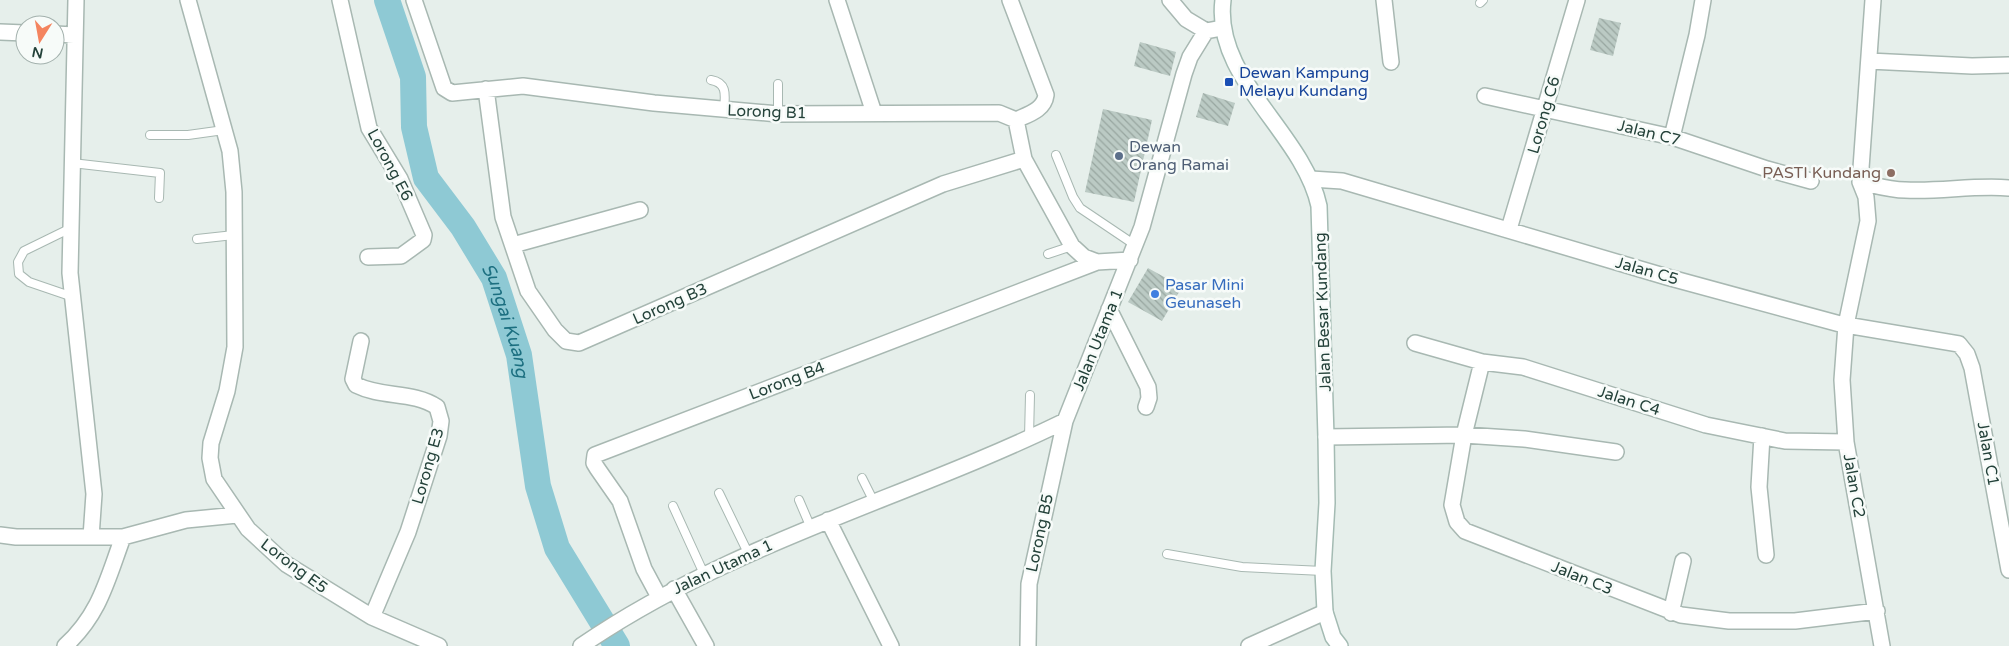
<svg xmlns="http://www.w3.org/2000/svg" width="2009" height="646" viewBox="0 0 2009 646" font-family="'Varela Round',sans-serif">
  <defs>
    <pattern id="building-back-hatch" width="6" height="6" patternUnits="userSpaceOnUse" patternTransform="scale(1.25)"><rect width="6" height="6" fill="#bbcac4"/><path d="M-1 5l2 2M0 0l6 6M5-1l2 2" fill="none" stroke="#98a6a0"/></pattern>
  </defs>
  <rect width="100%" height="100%" fill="#e6efeb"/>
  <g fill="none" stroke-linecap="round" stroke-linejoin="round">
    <path stroke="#8ec9d4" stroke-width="26" id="s1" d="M387,0l26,77 1,50 12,51 37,49 31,51 25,77 19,131 19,62 60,98"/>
  </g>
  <path fill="url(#building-back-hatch)" d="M1599,18l22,5 -8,33 -23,-6z
    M1140,42l36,10 -6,24 -36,-10z
    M1203,93l32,10 -7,23 -32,-9z
    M1103,109l49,11 -18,82 -49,-10z
    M1148,268l34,19 -20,34 -34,-19z"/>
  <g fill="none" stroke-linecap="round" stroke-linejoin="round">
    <g stroke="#a8b8b2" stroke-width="10">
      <path id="lane" d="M1480,3l3,-3
        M711,80c17,3 14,16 13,30
        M778,114v-30
        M150,135h38l36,-5
        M1056,155l17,42 7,11 55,37
        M72,163l88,10 -1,25
        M71,228l-47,23 -6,11 1,12 10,8 44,15
        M197,239l37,-4
        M1048,254l24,-8
        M1029,437l1,-42
        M862,478l12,24
        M719,493l30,62
        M799,500l12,28
        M673,506l31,68
        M1167,554l75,13 81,4"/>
    </g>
    <g stroke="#a8b8b2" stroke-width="18">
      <path id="street" d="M76,0l-6,273 24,221 -3,43
        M188,0l42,151 4,41 1,155 -8,44 -16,52 -1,15 4,21 34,50 38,35 86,53 67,29
        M340,0l29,128 31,51 24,56 -1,5 -22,16 -33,1
        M414,0l30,88 8,5 71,-7 131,17 124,11 221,-1 17,7 8,39 48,87 12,11 13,5
        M837,0l37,113
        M1010,0l36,95c-2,15 -17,19 -30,25
        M1170,0l16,19 20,12
        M1384,0l7,62
        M1873,0l-13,182 6,15 2,24 -22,104 -4,55 4,62 36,204
        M0,32l25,1
        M55,34l19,1
        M1869,61l103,5 37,-1
        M486,89l17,128 25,74 27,39 11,11 13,2 364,-159 81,-25
        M1485,96l187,41 95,32 44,12
        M1672,137l25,-102 6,-35
        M1311,179l31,2 325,96 173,47 119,20 8,10 5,14 37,202
        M1860,182c14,3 30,8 45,8 35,2 69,-5 104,-2
        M1509,229l68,-229
        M513,245l127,-35
        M1109,309l39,78 1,11 -3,9
        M361,341l-8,38 3,6c26,13 57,6 81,22l4,14 -2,15 -31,96 -36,85
        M1415,343l67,19 41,5 183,58 79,16 61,1
        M1482,362l-18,73 -12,70 5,17 8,9 216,84 48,6h66l82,-10
        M1762,436l-3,51 7,68
        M1326,437l138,-2 60,4 92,13
        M828,520l63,126
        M0,535l16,2h107l63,-17 51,-5
        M674,589l32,57
        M659,597l-15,-28 -24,-68 -23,-33 -3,-5 1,-8 502,-193 33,-2
        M1671,613l12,-52
        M65,646c35,-32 42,-66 58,-109
        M581,646c148,-102 324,-147 484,-225l77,-194 42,-153 6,-17 16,-26 16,-3
        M1028,646l1,-62 36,-163
        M1249,646l76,-34"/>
    </g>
    <g stroke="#a4bbb3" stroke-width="18">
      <path id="secondary" d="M1223,0c-10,79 80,132 96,206l7,231 1,66 -4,68 2,41 8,25 7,9"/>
    </g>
    <use href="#lane" stroke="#fff" stroke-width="8"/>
    <use href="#street" stroke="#fff" stroke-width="15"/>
    <use href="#secondary" stroke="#fff" stroke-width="15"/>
  </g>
  <rect fill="#1a4fb4" stroke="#f7fbf9" stroke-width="2" x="1224" y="77" width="10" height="10" rx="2.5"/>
  <circle fill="#5c6f8a" stroke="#f7fbf9" stroke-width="2" cx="1119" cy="156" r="5"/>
  <circle fill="#8d6e63" stroke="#f7fbf9" stroke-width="2" cx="1891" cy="173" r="5"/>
  <circle fill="#3f7fe0" stroke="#f7fbf9" stroke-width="2" cx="1155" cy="294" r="5"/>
  <g text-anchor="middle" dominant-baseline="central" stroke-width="5" stroke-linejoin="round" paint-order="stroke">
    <g font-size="16" fill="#164399" stroke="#f7fbf9" text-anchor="start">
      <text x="1239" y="73">Dewan Kampung<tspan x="1239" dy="18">Melayu Kundang</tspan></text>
    </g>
    <g font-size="16" fill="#24423a" stroke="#f7fbf9">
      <text transform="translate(767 112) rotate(2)">Lorong B1</text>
      <text transform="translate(1544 115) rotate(-74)">Lorong C6</text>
      <text transform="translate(1649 133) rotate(14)">Jalan C7</text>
      <text transform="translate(390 165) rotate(62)">Lorong E6</text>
      <text transform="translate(1647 271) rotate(16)">Jalan C5</text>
      <text transform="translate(670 304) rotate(-24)">Lorong B3</text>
      <text transform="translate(1323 312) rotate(-92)">Jalan Besar Kundang</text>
      <text transform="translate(1098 340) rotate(-68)">Jalan Utama 1</text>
      <text transform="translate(787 381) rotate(-21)">Lorong B4</text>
      <text transform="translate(1629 401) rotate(18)">Jalan C4</text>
      <text transform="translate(1988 454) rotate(80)">Jalan C1</text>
      <text transform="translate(428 466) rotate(-74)">Lorong E3</text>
      <text transform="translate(1854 486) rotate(80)">Jalan C2</text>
      <text transform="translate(1040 533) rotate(-78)">Lorong B5</text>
      <text transform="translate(294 566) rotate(37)">Lorong E5</text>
      <text transform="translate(723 567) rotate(-25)">Jalan Utama 1</text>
      <text transform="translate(1582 578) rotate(22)">Jalan C3</text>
    </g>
    <g font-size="16" fill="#4e5e75" stroke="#f7fbf9" text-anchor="start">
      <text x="1129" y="147">Dewan<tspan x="1129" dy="18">Orang Ramai</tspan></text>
    </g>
    <g font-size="16" fill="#785e54" stroke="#f7fbf9" text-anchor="end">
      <text x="1881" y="173">PASTI Kundang</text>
    </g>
    <g font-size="16" fill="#366cbe" stroke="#f7fbf9" text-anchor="start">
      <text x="1165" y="285">Pasar Mini<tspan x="1165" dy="18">Geunaseh</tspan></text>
    </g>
    <g font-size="18" font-style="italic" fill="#1c6f80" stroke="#f7fbf9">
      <text stroke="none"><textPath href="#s1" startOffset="349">Sungai Kuang</textPath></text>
    </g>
  </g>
  <g transform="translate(40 40) rotate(191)"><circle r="24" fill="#f7fbf9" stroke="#a3b1ad"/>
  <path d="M0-4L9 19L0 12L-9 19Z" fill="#f4845f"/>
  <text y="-8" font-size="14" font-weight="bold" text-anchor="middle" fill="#24423a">N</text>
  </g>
</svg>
